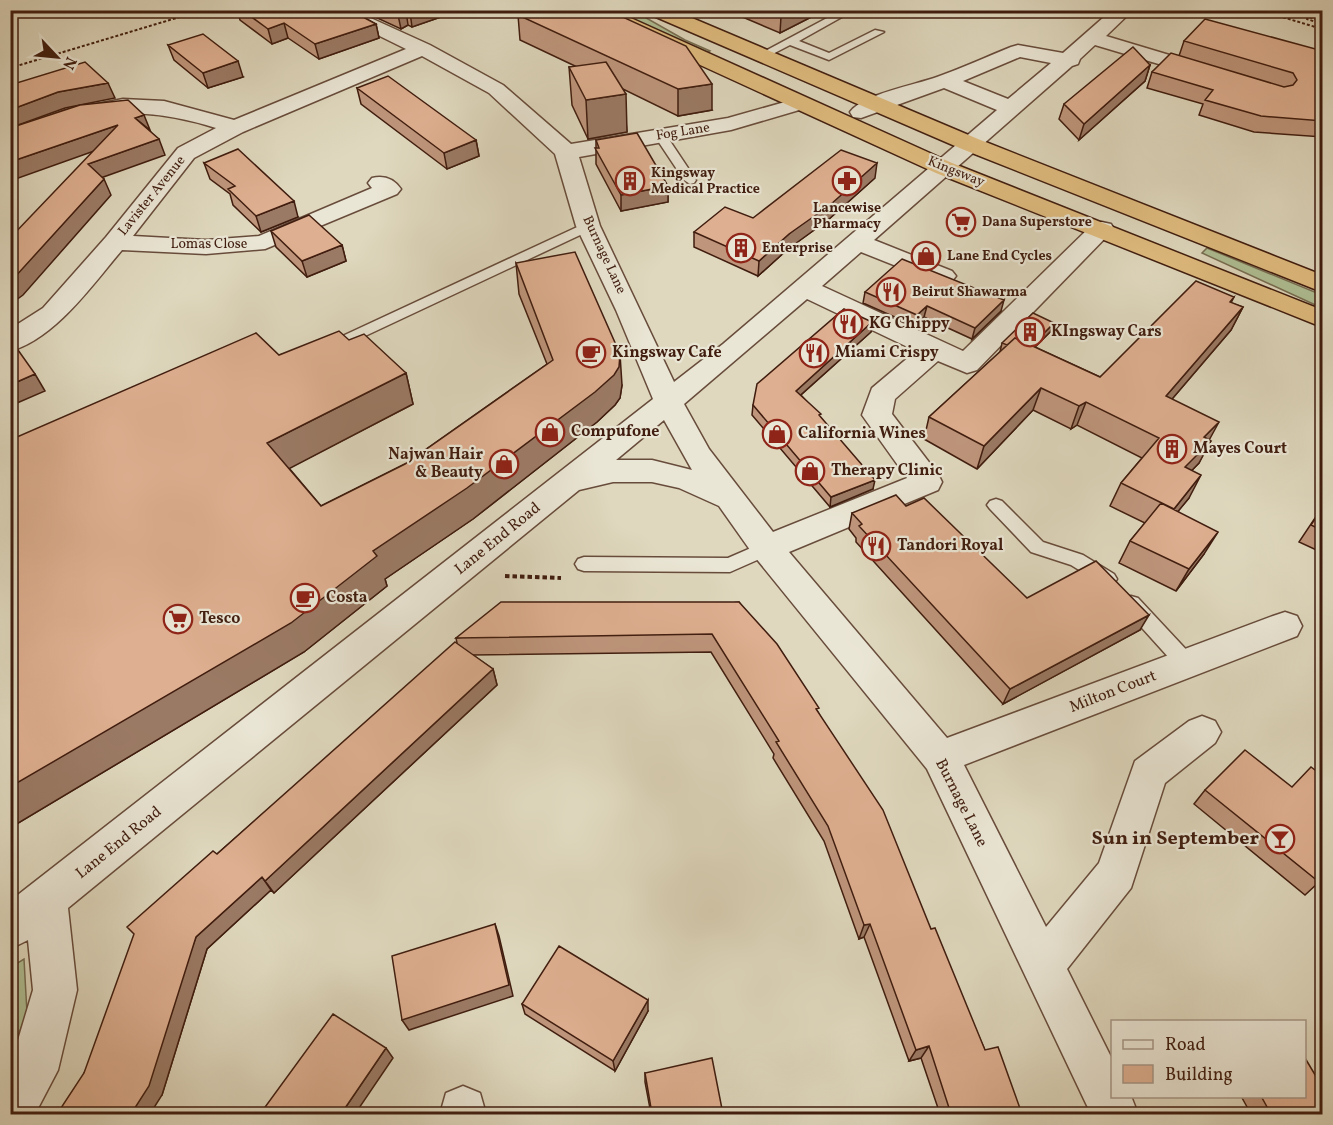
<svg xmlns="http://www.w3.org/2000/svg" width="1333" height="1125" viewBox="0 0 1333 1125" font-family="Vollkorn,serif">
  <rect width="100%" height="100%" fill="#dfd8be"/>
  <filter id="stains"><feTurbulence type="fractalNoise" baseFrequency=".00333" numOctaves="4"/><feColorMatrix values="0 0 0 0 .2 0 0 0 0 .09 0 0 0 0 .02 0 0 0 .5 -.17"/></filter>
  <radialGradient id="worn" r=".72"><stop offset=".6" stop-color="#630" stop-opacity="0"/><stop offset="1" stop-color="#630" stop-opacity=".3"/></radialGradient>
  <path fill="#afbf94" stroke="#786e52" stroke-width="1.5" d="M614,11h20l51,29 25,11 -3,2z
    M1207,248l115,47v13l-120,-55z
    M24,959l3,54 -16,40v-86z"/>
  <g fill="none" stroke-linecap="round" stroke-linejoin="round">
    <g stroke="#684c3b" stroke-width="3">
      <path id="service" d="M842,10l7,3 -50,28 30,12 46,-23 9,2 -55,28 -39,-15 -25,13 -9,-2z
        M660,131l4,1 32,48 -2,3 -4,1 -6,-4 -30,-45z
        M588,222l5,1v6l-262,123h-10l-2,-3 2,-3z
        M996,499l6,2 41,41 40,13 31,19 3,5 -3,5h-12l-31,-19 -40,-13 -41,-43 -3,-4 3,-4z
        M767,541l6,2 3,5 -3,5 -43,19 -146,-1 -6,-2 -3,-5 3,-5 6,-2 144,1z
        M1131,596l7,2 56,60 3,6 -3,6 -7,2 -7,-2 -56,-62 -2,-5 2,-5z"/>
    </g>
    <g stroke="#684c3b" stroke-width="3">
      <path id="minor" d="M327,10h26l77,35 73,40 68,59 157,-26 71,-20 7,2 4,4 -4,4 -75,22 -152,27 21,69 74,156 49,-38 274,-234 -53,-22 -83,30 -8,-1 -3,-5c13,-18 65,-27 87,-35 25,-9 49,-20 74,-30l7,-2 45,8 49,-43h21l-27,26 110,33 3,4 -3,4 -7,2 -114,-34 -15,14 -2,5 -6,2 -198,174 78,31 4,5 -4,5 -9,3 -9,-3 -73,-29 -39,34 141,65 130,-127 9,-2 9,2 3,5 -137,141 -10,3 -29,-12 -43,38 -3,15 46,60 4,8 -4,8 -149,62 158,186 326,-122 12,-4 12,4 5,10 -5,10 -333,129 82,162 53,-64 36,-102 54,-40 13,-5 13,5 6,11 -6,11 -50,40 -34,105 -64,81 45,90v37h19l7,18h-47l-164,-345 -172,-212 -36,-51 -40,-18 -27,-6h-39l-34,8 -511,418 9,82 -19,80 -23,44h-25v-47l23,-77 -5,-50 -18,9v-48l643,-502 -37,-89 -40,-84 -21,-72 -66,-61 -67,-37 -179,76 -49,26 -61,78 73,4 53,-4 113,-48 -4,-5 4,-5c12,-3 22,1 29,11l-4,5 -132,55 -59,5 -84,-4c-29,34 -67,89 -112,101v-22l33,-21 63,-71 72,-89 38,-20c-51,-16 -97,-21 -149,-4 -19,6 -37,17 -57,21v-14l56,-21 57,-11 41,2 70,19 172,-71zM1020,57l31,6 -43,36 -45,-18zM807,299l109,52 -44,37 -10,27 45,63 -134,54 -64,-83 -25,-45zM664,420l28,50 -40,-10h-36z
        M463,1086l17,7 6,21h-46l6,-21z"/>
    </g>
    <g stroke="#401d0f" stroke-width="3">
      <path id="trunk" d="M587,10h26l339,153 370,147v17l-386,-154 -347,-159z
        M647,10h26l305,129 344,136v17l-360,-143 -313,-135z"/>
    </g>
    <path stroke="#401d0f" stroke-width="2" stroke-dasharray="3 2" stroke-linecap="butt" d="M1259,10l63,19
      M1322,21l-13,-4 -2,2 15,5
      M10,68l193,-58"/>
    <path stroke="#401d0f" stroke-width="4" stroke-dasharray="4.5 3" stroke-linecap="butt" d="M505,576l56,2"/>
    <use href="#service" fill="#eae6d5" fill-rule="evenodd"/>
    <use href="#minor" fill="#eae6d5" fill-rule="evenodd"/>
    <use href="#trunk" fill="#e0bc7f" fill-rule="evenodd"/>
  </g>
  <path fill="#bf967c" stroke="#401d0f" stroke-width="1.5" d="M237,10h113l26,14 3,14 -60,21 -31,-21 -16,6 -32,-24z
    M360,10h101l-49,17 -4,-2 -7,4z
    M602,10l110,100 -34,6 -55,-27 4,43 -39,7 -16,-34 -3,-38 6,-1 -55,-26 -2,-25z
    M726,10h99l-45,23z
    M1184,41l139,10v86l-69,-5 -55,-17 4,-11 -56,-16 5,-16 27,-16z
    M168,45l75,32 -35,11 -34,-28z
    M1150,65l-5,16 -66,59 -20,-21 5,-15z
    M357,88l119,52 3,16 -32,13 -86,-65z
    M596,140l72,46v16l-47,9 -25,-47z
    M204,163l94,54 -37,15 -28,-27 -3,-11 -20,-15z
    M875,178l-47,42 -40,29 -30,27 -64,-29v-15l59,-14z
    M271,231l71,14 4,16 -39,16 -31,-30z
    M516,263l106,122 -2,13 -5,7 -18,17 -124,97 -88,60 2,7 -83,66 -294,176v-388l269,-85 70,-15 57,33 7,31 -124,64 32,38 84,-42 142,-100 -28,-70z
    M865,292l136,19 -29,28 -48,-22 -9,9 -52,-23z
    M1234,297l-3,6 12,4 -12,23 -59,69 37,41 -10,23 -8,8 -2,27 -11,13 26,43 -28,37 -57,-28 11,-22 15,-18 -35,-17 11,-23 21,-25 -65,-33 -6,4 -38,-19 -56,59 -53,-30 5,-22 71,-65 2,-9 49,-12 -16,16 65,30z
    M872,322l-1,10 -70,63 20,23 52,71 -43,18 -78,-92 1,-10z
    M906,506l121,92 113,32 -137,74 -147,-162v-4l-7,-9 3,-16z
    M1323,506v47l-24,-11z
    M739,602l79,110 113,217 54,121 37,64h-82l-19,-56 -12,3 -45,-124 -5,2 -35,-98 -51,-83 1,-4 -63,-102 -238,3 20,14 4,16 -223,208 -3,-3 -64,59 -45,146 -78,-22 133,-219 240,-211 -1,-5z
    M1292,787l27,95 -14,13 -111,-91 11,-14z
    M522,1004l126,7 -33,60 -90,-57z
    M645,1073l78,41h-72l-6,-32z
    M1241,1096h64l18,18h-72z"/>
  <path fill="#9b7a65" stroke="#401d0f" stroke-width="1.5" d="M415,10h46l-49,17 -2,-15z
    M795,10h30l-45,23 1,-16z
    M406,11l2,14 -7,4 -3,-14z
    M284,23l4,15 -16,6 -4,-15z
    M376,24l3,14 -60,21 -4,-15z
    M238,61l5,16 -35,11 -5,-15z
    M1150,65l-5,16 -66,59 5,-16z
    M108,83l7,15 -50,10 -55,20v-18l48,-18z
    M712,84v26l-34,6v-27z
    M626,94l1,38 -39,7 -2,-39z
    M144,115l6,15 -15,-12z
    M118,125l7,15 -115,41v-19z
    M159,139l6,16 -70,25 -7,-16z
    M476,140l3,16 -32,13 -3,-16z
    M877,163l-2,15 -47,42 -40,29 -30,27 1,-15 30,-27z
    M104,179l7,16 -88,100 -11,8 -2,-3v-19z
    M668,186v16l-47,9v-16z
    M294,201l4,16 -37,15 -5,-16z
    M342,245l4,16 -39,16 -5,-16z
    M1004,300l-3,11 -29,28 3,-11z
    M927,306l-3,11 -9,9 2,-11z
    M1243,307l-12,23 -76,89 11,-23z
    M872,322l-1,10 -76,68 1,-9z
    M1054,323l-3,8 -30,30 3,-8z
    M620,354l2,31 -2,13 -5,7 -18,17 -124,97 -88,60 2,7 -83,66 -294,176v-41l363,-236z
    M406,373l7,31 -134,70 -12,-31z
    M35,374l10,17 -35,15v-21z
    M1041,388l-8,22 -56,59 7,-23z
    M1086,402l-9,23 -6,4 8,-23z
    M1219,422l-12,22 4,-3 -12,22 -26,27 12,-23 19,-30z
    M1201,475l-12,23 -27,33 12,-22z
    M875,480l-2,9 -43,18 1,-10z
    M1218,532l-14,22 -28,37 13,-22z
    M1149,615l-9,15 -137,74 7,-15z
    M493,669l4,16 -223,208 -9,-12z
    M262,877l9,13 -64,59 -45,146 -12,19h-19l65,-177z
    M495,924l4,12 14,60 -104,34 -7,-10z
    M870,924l-6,13 -5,2 5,-14z
    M648,1000v11l-33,60 -2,-10z
    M929,1046l-8,12 -12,3 7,-11z
    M386,1048l7,10 -38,56h-14z"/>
  <path fill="#deaf90" stroke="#401d0f" stroke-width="1.5" d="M242,10h108l26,14 -61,20 -31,-21 -16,6z
    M389,10h26l-5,2 -4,-1 -8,4z
    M529,10h73l7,3 3,-1 74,34 26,38 -34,5 -160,-74z
    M765,10h30l-14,7z
    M1205,19l118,32v70l-62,-5 -56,-16 8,-10 -61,-18 19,-19 113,34 9,-2 4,-5 -4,-7 -109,-32z
    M203,34l35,27 -35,12 -35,-28z
    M1133,47l17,18 -66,59 -20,-20z
    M85,62l23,21 -50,9 -48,18v-25z
    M606,62l20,32 -40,6 -17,-33z
    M388,76l88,64 -32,13 -87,-65z
    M128,100l16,15 -9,3 24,21 -71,25 16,15 -90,99 -4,3v-43l108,-113 -108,37v-34l70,-23z
    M637,133l31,53 -47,9 -26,-47h4l-3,-8z
    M238,149l56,52 -38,15 -28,-27 7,-3 -31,-23z
    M841,150l36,13 -47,42 -41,29 -30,27 -65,-29 31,-25 28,11z
    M309,215l33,30 -40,16 -31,-30z
    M575,252l45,102 -1,13 -5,8 -19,17 -128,96 -94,63 4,5 -86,67 -281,164v-347l246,-107 23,22 60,-24 10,9 15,-6 42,39 -139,70 54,63 84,-42 148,-104 -37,-97z
    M902,259l102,41 -29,28 -48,-22 -10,9 -52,-23z
    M1196,281l38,16 -4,5 13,5 -77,89 53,26 -15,15 7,4 -26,26 16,8 -27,34 -53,-26 38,-45 -73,-36 -7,4 -38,-18 -57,58 -55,-29 86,-79 85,39z
    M844,309l28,13 -76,69 25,23 -2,1 56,65 -44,17 -78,-92 4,-21z
    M1033,313l21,10 -23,23 -16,-8 -8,7 -5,-2z
    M18,350l17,24 -25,11v-32z
    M896,495l10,11 18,-8 103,100 69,-37 53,54 -139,74 -151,-163 3,-2 -10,-11z
    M1161,503l57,29 -29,37 -59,-28z
    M1323,507v24l-12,-6z
    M501,602h238l38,42 42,64 -3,1 67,101 48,119 4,-1 50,122 13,-3 24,67h-71l-22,-68 -13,4 -46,-126 -6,1 -36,-99 -52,-84 3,-1 -67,-107 -256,4z
    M455,642l38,27 -228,212 -3,-4 -66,60 -47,149 -18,28h-74l27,-41 50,-139 -7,-7 86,-76 4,3z
    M1245,750l47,37 19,-20 12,9v102l-4,4 -114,-92z
    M495,924l14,61 -107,35 -10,-64z
    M559,946l89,54 -35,61 -91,-57z
    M333,1014l53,34 -45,66h-81z
    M712,1058l11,56h-71l-7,-41z
    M1305,1058l18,30v26h-52l-10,-18h44z"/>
  <defs>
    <g id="building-ring" transform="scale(1.5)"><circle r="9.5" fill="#eae6d5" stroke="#8f2418" stroke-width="1.5"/><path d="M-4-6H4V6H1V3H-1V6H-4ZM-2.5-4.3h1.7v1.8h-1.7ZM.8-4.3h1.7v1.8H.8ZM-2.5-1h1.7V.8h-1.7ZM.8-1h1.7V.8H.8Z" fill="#8f2418"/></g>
    <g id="pharmacy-ring" transform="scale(1.5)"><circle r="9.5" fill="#eae6d5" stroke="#8f2418" stroke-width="1.5"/><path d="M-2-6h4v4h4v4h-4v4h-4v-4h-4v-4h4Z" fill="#8f2418"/></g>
    <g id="supermarket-ring" transform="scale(1.5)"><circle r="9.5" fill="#eae6d5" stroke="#8f2418" stroke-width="1.5"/><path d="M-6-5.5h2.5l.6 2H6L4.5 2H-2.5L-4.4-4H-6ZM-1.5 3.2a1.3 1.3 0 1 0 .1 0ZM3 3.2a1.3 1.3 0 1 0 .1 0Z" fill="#8f2418"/></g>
    <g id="shop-ring" transform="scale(1.5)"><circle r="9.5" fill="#eae6d5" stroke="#8f2418" stroke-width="1.5"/><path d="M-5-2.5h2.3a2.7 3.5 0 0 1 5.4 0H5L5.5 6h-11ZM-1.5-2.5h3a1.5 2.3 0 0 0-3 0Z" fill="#8f2418"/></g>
    <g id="restaurant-ring" transform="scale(1.5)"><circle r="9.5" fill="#eae6d5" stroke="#8f2418" stroke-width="1.5"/><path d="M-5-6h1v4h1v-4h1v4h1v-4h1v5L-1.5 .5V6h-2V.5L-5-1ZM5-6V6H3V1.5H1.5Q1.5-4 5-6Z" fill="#8f2418"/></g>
    <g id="cafe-ring" transform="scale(1.5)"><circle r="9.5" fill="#eae6d5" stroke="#8f2418" stroke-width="1.5"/><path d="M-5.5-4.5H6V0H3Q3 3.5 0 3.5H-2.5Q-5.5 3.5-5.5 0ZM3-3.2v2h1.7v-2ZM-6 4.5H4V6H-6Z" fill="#8f2418"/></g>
    <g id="bar-ring" transform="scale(1.5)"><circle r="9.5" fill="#eae6d5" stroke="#8f2418" stroke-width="1.5"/><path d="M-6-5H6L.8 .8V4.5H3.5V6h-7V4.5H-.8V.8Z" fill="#8f2418"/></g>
  </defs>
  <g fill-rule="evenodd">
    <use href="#building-ring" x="630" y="181"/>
    <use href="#pharmacy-ring" x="847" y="181"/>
    <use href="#supermarket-ring" x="961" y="222"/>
    <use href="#building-ring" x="741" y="248"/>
    <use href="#shop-ring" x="926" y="256"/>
    <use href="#restaurant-ring" x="891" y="292"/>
    <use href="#restaurant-ring" x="848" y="324"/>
    <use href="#building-ring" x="1030" y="332"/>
    <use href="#cafe-ring" x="591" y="353"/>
    <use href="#restaurant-ring" x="814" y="353"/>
    <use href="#shop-ring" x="550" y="432"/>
    <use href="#shop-ring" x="777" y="434"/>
    <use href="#building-ring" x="1172" y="449"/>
    <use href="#shop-ring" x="504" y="464"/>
    <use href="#shop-ring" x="810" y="471"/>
    <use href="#restaurant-ring" x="876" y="546"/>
    <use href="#cafe-ring" x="305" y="598"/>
    <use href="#supermarket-ring" x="178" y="619"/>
    <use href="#bar-ring" x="1280" y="839"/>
  </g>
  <g text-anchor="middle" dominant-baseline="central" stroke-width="4.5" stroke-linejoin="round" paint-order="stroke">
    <g font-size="14" fill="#401d0f" stroke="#eae6d5">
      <text transform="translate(683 132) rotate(-9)">Fog Lane</text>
      <text transform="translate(956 172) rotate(22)">Kingsway</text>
      <text transform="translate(152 196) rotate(-51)">Lavister Avenue</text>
      <text x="209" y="244">Lomas Close</text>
      <text transform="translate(604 255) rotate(65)">Burnage Lane</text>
    </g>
    <g font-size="14" font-weight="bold" fill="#401d0f" stroke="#eae6d5" text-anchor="start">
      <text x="651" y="173">Kingsway<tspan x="651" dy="16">Medical Practice</tspan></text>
      <text x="847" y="208" text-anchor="middle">Lancewise<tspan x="847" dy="16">Pharmacy</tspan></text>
      <text x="982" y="222">Dana Superstore</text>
      <text x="762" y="248">Enterprise</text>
      <text x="947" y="256">Lane End Cycles</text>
      <text x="912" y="292">Beirut Shawarma</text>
    </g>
    <g font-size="16" font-weight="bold" fill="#401d0f" stroke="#eae6d5" text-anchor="start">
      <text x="869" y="324">KG Chippy</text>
      <text x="1051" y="332">KIngsway Cars</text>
      <text x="612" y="353">Kingsway Cafe</text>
      <text x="835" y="353">Miami Crispy</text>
      <text x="571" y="432">Compufone</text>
      <text x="798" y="434">California Wines</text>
      <text x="1193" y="449">Mayes Court</text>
      <text x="483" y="455" text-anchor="end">Najwan Hair<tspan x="483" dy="18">&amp; Beauty</tspan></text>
      <text x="831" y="471">Therapy Clinic</text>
      <text x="897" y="546">Tandori Royal</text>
      <text x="326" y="598">Costa</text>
      <text x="199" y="619">Tesco</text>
    </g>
    <g font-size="16" fill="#401d0f" stroke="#eae6d5">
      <text transform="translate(498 539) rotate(-39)">Lane End Road</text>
      <text transform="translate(1113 692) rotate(-21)">Milton Court</text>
      <text transform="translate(961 803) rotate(63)">Burnage Lane</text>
      <text transform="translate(119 843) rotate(-39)">Lane End Road</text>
    </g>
    <g font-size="20" font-weight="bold" fill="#401d0f" stroke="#eae6d5" text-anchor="end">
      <text x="1259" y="839">Sun in September</text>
    </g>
  </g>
  <rect width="1333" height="1125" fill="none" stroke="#dfd8be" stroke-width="36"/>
  <rect x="12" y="12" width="1309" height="1101" fill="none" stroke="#401d0f" stroke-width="3"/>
  <rect x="18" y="18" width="1297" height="1089" fill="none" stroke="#401d0f" stroke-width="1.5"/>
  <rect x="1111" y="1020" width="195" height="78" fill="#eae6d5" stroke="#a69686" stroke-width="1.5"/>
  <rect x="1123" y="1040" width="30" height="9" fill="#eae6d5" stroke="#a69686" stroke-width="1.5"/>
  <text x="1165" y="1050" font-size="18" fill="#401d0f">Road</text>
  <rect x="1123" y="1065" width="30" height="18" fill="#deaf90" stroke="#a69686" stroke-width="1.5"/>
  <text x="1165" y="1080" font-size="18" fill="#401d0f">Building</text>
  <g transform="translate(57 57) rotate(116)" stroke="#eae6d5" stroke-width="4.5" paint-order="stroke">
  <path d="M0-4.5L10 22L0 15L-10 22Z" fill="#401d0f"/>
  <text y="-9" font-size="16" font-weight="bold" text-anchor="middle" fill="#401d0f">N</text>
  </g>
  <rect width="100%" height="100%" filter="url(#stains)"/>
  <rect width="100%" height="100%" fill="url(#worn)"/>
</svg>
